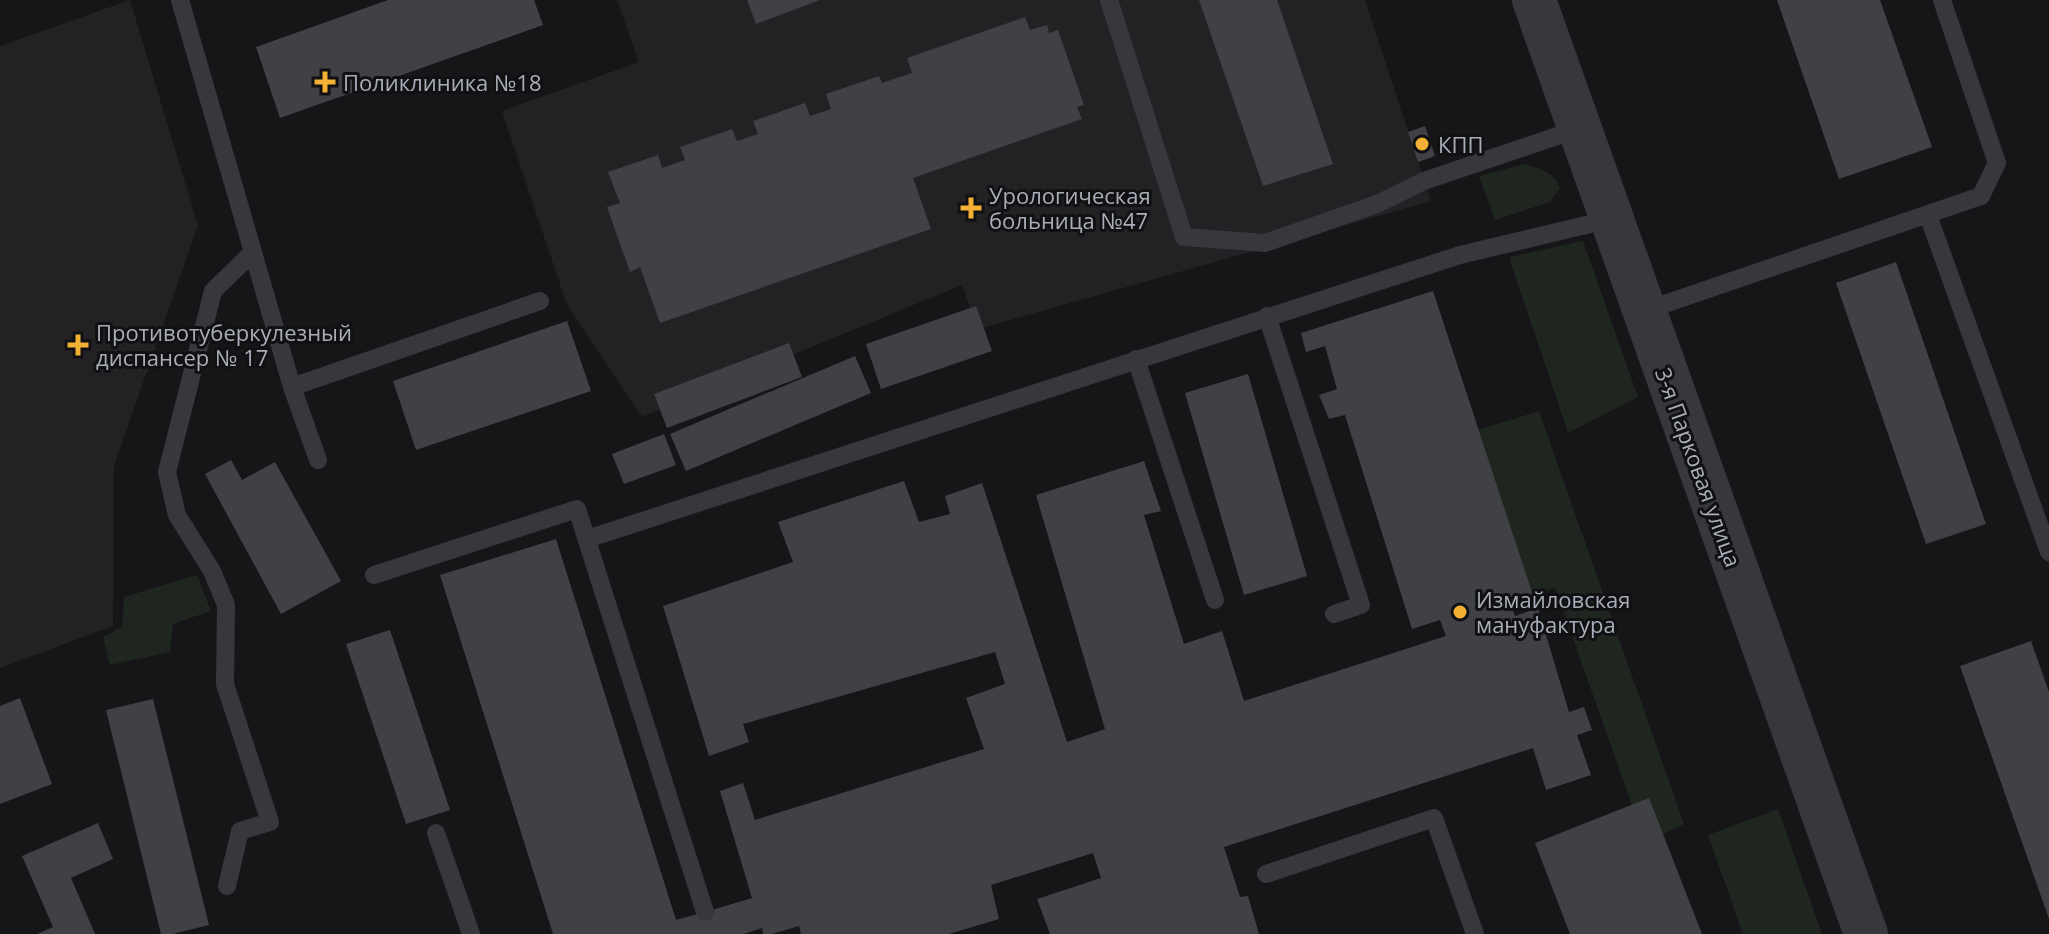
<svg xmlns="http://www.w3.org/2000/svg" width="2049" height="934" viewBox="0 0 2049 934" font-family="'Open Sans',sans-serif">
  <rect width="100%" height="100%" fill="#161618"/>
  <path fill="#222225" d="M130,0l68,225 -84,241 -1,160 -113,42v-622z
    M617,0h748l66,201 -453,128 -16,-44 -320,132 -75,-112 -65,-194 137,-49z"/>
  <path fill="#1e261f" d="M1525,164c16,5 29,8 35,24l-10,14 -55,18 -16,-44z
    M1583,241l55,156 -70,36 -59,-176z
    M1539,411l145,413 -21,10 -31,-29 -77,-217 -22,7 -54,-165z
    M197,575l14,36 -38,13 -3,28 -60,13 -7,-28 19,-10 2,-30z
    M1778,809l44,125h-79l-35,-99z"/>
  <path fill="#404145" d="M388,0h146l9,25 -263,93 -24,-71z
    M747,0h73l-64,24z
    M1199,0h78l56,164 -70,22z
    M1777,0h103l52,147 -93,32z
    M1025,17l5,13 17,-5 2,8 9,-3 26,75 -7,2 5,12 -169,59 18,51 -271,94 -20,-56 -10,5 -23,-65 13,-4 -12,-31 50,-17 4,13 23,-8 -5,-13 52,-18 5,12 21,-7 -5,-13 52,-18 5,13 21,-7 -5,-15 53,-18 3,7 30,-10 -5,-15z
    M1425,126l10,30 -17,6 -10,-30z
    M1896,262l90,262 -60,20 -90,-261z
    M1433,291l100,304 -24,7 6,14 23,-8 31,104 15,-5 8,23 -15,5 14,40 -45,15 -13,-42 -309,99 16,50 8,-1 11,38h-209l-13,-35 64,-21 -8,-25 -102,32 8,34 -50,15h-148l-2,-8 -27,8h-9l-1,-6 -18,6h-191l-113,-359 116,-36 120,381 29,-8 47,-14 -32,-107 23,-8 12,37 229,-71 -18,-51 39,-14 -10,-32 -252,72 6,18 -40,14 -46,-150 130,-44 -15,-40 126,-41 15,41 31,-8 -5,-18 37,-13 85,259 38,-13 -69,-234 108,-34 17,50 -17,4 40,129 38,-13 22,70 202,-65 -6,-16 -28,9 -67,-214 -16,4 -10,-24 18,-6 -12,-43 -19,6 -5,-19z
    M976,306l16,45 -111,38 -15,-45z
    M567,321l24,70 -175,59 -23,-69z
    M789,343l13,34 -135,51 -13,-34z
    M855,356l16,37 -185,78 -16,-37z
    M1248,374l59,202 -63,19 -59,-202z
    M664,434l12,31 -52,19 -12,-30z
    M231,460l11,20 33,-18 66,119 -60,33 -76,-140z
    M390,630l60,180 -44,14 -60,-180z
    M2031,641l18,51v227l-89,-253z
    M20,698l32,86 -52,20v-98z
    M153,699l56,226 -36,9h-12l-55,-224z
    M1649,798l53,136h-132l-35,-91z
    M98,823l15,36 -42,19 24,56h-58l16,-7 -31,-71z"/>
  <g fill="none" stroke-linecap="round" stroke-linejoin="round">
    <path stroke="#37383d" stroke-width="18" d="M180,0l112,387 26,73
      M1109,0l75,237 81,6 112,-39 47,-23 154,-52
      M1928,215l121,337
      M1644,311l337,-115 16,-33 -55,-163
      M1267,316l94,289 -27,9
      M1136,359l79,241
      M292,387l248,-86
      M587,539l873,-284 151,-36
      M374,575l203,-66 128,403
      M436,833l35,101
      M1266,874l168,-56 41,116
      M227,886l13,-55 30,-9 -45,-138 1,-79 -14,-34 -35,-56 -10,-43 46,-181 40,-39"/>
    <path stroke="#37383d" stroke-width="44" d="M1534,0l332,934"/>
  </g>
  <g fill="#f2b134" stroke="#111113" stroke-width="3">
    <path d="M321 70h8v8h8v8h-8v8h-8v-8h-8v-8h8z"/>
    <circle cx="1422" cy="144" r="8"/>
    <path d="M967 196h8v8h8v8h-8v8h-8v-8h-8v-8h8z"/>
    <path d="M74 333h8v8h8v8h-8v8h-8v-8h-8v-8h8z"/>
    <circle cx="1460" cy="612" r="8"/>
  </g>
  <g text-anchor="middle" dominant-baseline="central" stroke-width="6" stroke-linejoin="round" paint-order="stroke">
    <g font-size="22" fill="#a8adb8" stroke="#111113" text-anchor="start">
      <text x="343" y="82">Поликлиника №18</text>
      <text x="1438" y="144">КПП</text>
      <text x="989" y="195">Урологическая<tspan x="989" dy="25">больница №47</tspan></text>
      <text x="96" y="332">Противотуберкулезный<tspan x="96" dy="25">диспансер № 17</tspan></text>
      <text x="1476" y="599">Измайловская<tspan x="1476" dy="25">мануфактура</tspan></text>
    </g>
    <g font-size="22" fill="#a8adb8" stroke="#111113">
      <text transform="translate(1699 467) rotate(70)">3-я Парковая улица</text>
    </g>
  </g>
</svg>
